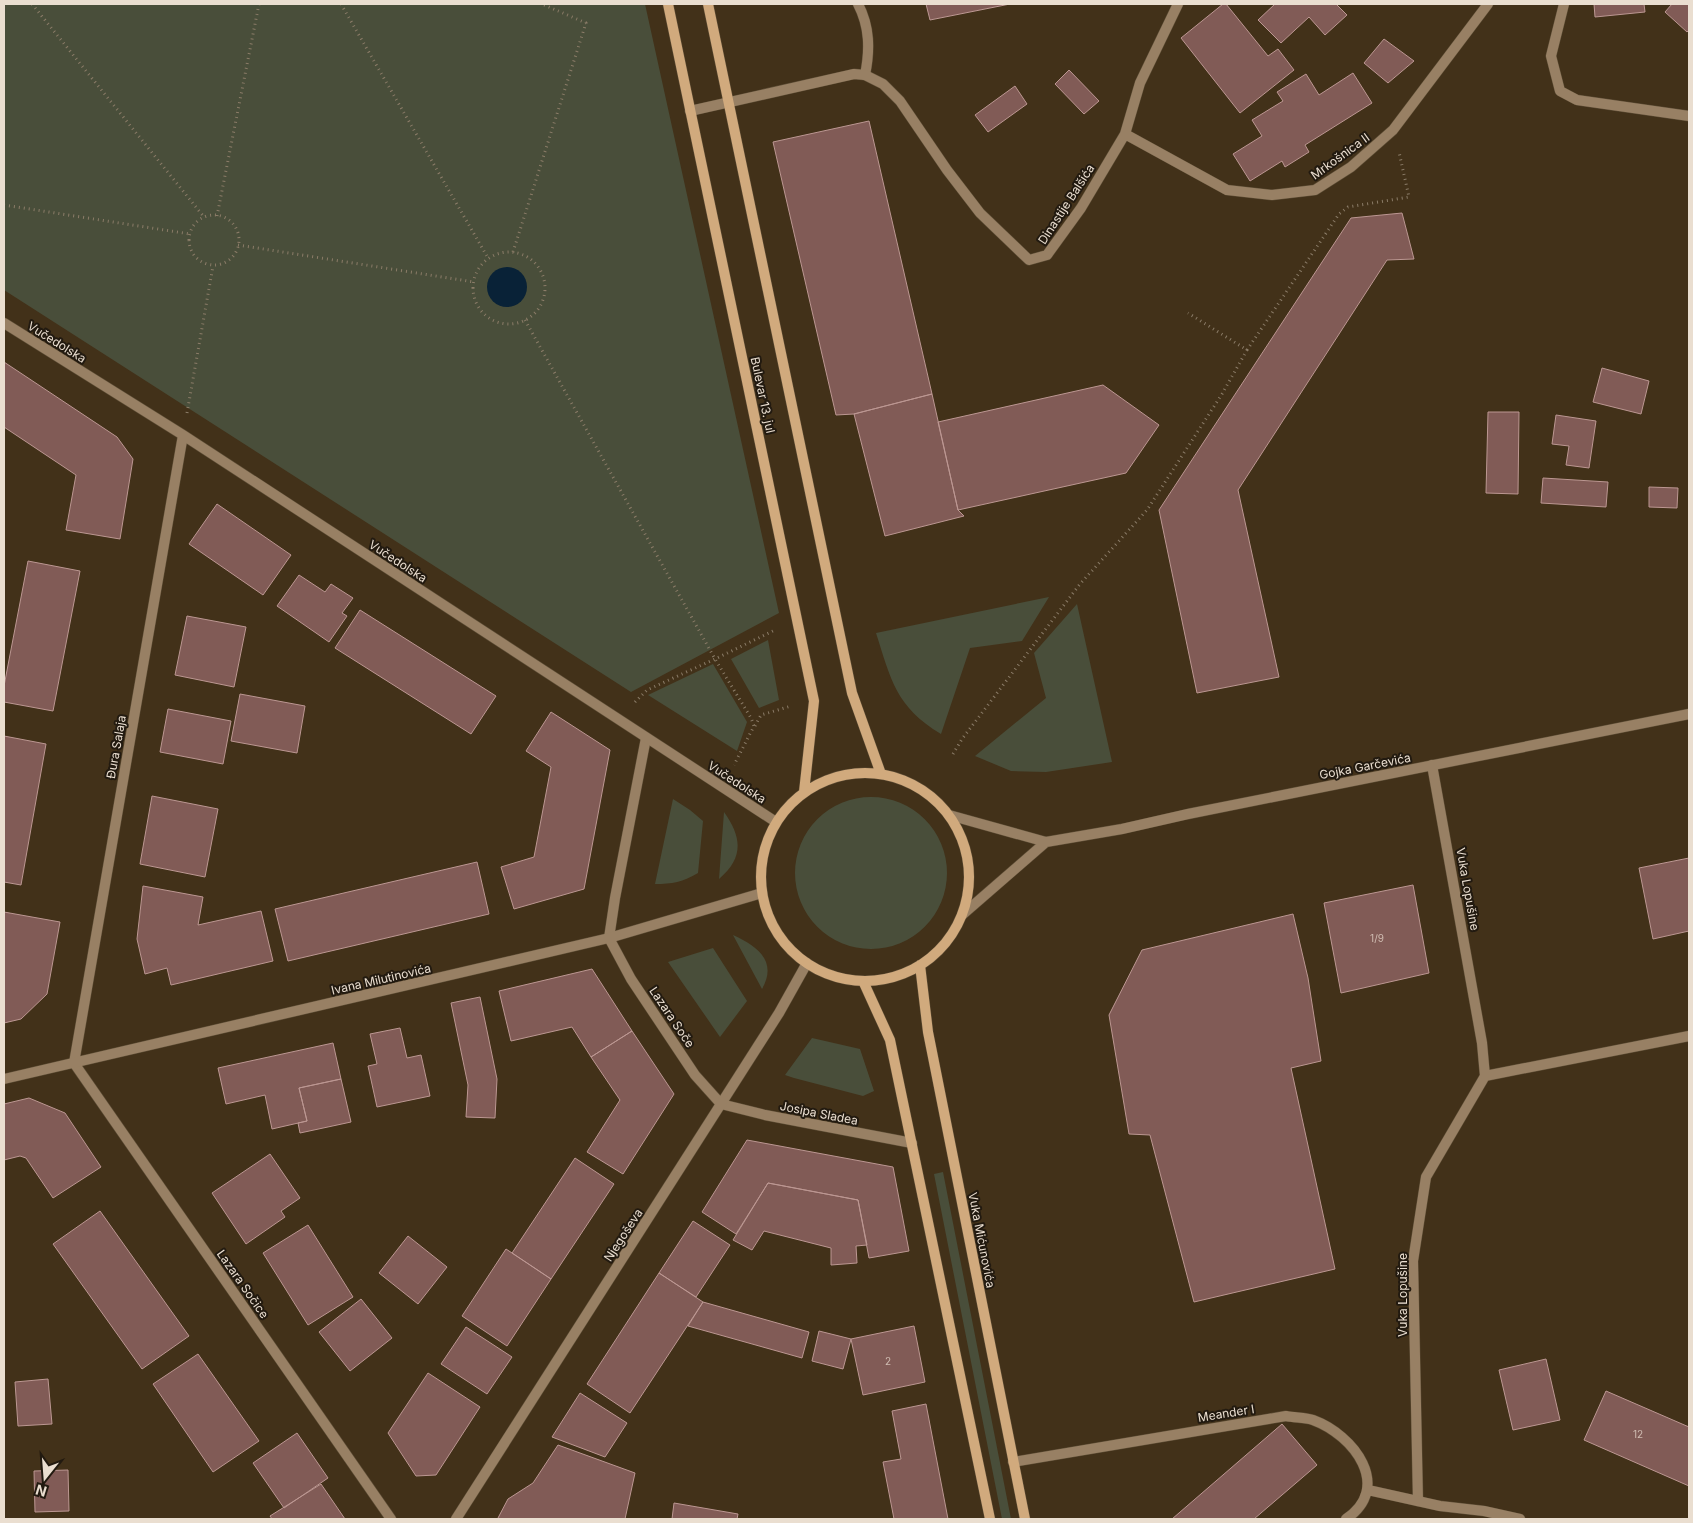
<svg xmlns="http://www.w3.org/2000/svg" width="1693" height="1523" viewBox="0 0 1693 1523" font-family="Inter,sans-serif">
  <rect width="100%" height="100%" fill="#423119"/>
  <path fill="#494e3a" d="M4,4h641l134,609 -148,79 -627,-402z
    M1049,597l-27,44 -52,7 -29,86c-45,-27 -50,-54 -65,-101z
    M1077,604l35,158 -66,10 -35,-1 -36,-15 71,-58 -12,-45z
    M768,640l11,60 -20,8 -28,-49z
    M713,664l34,58 -10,29 -89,-56z
    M795 873a76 76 0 1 1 152 0a76 76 0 1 1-152 0Z
    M673,799l17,11 13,11 -5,52c-15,9 -26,11 -43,11z
    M724,812c18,25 20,46 -5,67z
    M733,935c24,11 45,26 29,54z
    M713,948l34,53 -27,36 -52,-75z
    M812,1038l48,11 14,42 -11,5 -69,-18 -9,-3z
    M943,1172l68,347h-9l-68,-345z"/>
  <path fill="#092237" d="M487 287a20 20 0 1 1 40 0a20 20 0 1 1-40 0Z"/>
  <path fill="#815b56" stroke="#bc9792" d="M926,4h84l-80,16z
    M1223,4h3l42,52 10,-7 16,21 -54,43 -59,-75z
    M1275,4h61l11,11 -22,20 -16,-18 -28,26 -23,-23z
    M1594,4h50l1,8 -50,5z
    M1672,4h17v26l-2,2 -22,-20z
    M1384,39l30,22 -26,22 -24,-20z
    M1069,70l30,31 -15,13 -29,-30z
    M1353,73l19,30 -67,42 4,7 -24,15 -3,-6 -32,20 -17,-27 29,-18 -10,-16 31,-19 -6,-9 29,-18 13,21z
    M1015,86l12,18 -39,28 -13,-17z
    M869,121l63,273 -78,20 -18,1 -63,-273z
    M1402,213l12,46 -27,1 -149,230 41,187 -82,16 -38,-183 192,-292z
    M4,362l113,75 16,22 -13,80 -54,-9 10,-55 -72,-48z
    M1602,368l47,13 -8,33 -48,-12z
    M1103,385l56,40 -33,48 -168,37 -20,-88z
    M932,394l26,116 6,6 -79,20 -31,-122z
    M1488,412h31l-1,82 -32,-1z
    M1556,415l40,6 -7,47 -23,-3 3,-19 -17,-2z
    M1543,478l65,4 -2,25 -65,-4z
    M1649,487l29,1 -1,20 -28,-1z
    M217,504l74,51 -28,40 -74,-51z
    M28,561l52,10 -27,140 -49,-9v-16z
    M299,575l26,17 6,-8 22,14 -11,15 5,3 -18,26 -52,-36z
    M360,610l136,86 -25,38 -136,-86z
    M187,616l59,11 -12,60 -59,-12z
    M240,694l65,12 -8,47 -66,-12z
    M168,709l63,12 -8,43 -63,-12z
    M551,712l59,38 -26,139 -70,20 -13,-42 33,-10 17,-90 -25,-16z
    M4,736l42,8 -25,141 -17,-3z
    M152,796l66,13 -13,68 -65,-13z
    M1689,858v73l-36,8 -14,-71z
    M477,862l12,52 -201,47 -13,-52z
    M1413,885l16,88 -88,20 -17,-90z
    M143,886l60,11 -5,28 63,-14 12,50 -102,24 -4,-17 -22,6 -8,-35z
    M4,912l56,10 -13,72 -26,25 -17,4z
    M1293,914l15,64 13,83 -30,7 44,201 -141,33 -44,-167 -21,-1 -20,-119 33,-65z
    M592,969l40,62 -41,26 -19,-30 -61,14 -12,-50z
    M480,997l17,82 -2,39 -29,-1 2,-32 -17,-82z
    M400,1028l7,30 14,-3 9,41 -53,11 -9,-41 9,-2 -7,-30z
    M632,1031l42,63 -51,80 -36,-22 33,-52 -29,-43z
    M333,1043l8,36 -42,9 8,33 -35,8 -7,-34 -39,9 -8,-36z
    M341,1079l10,43 -51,11 -2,-10 9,-2 -8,-33z
    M29,1098l36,15 36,54 -48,31 -27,-40 -6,-2 -16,4v-56z
    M747,1140l146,27 16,84 -40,7 -11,-58 -90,-17 -32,51 -34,-22z
    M270,1154l30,44 -19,13 4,6 -39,27 -34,-51z
    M575,1158l39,26 -63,95 -39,-26z
    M768,1183l90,17 9,45 -11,1 1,17 -26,2v-17l-67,-17 -12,19 -19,-10z
    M100,1211l89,125 -47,33 -89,-125z
    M693,1221l37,24 -34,52 -37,-24z
    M308,1225l45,72 -45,28 -45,-72z
    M408,1236l39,31 -29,37 -39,-31z
    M506,1249l45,30 -44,67 -45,-30z
    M659,1273l44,29 -73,111 -43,-29z
    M361,1299l31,39 -42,33 -31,-39z
    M703,1302l106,30 -7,26 -114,-32z
    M914,1326l11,56 -62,13 -12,-56z
    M466,1327l46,30 -25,37 -46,-30z
    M819,1331l32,8 -8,30 -31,-8z
    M198,1354l61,87 -46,31 -60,-88z
    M1546,1359l14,61 -47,10 -14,-60z
    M428,1373l52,34 -44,68 -20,1 -28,-43z
    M48,1379l4,45 -34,2 -3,-44z
    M1606,1391l83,36v59l-105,-46z
    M580,1393l47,30 -22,34 -53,-20z
    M926,1404l22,115h-54l-11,-57 18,-3 -9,-48z
    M1282,1424l35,41 -63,54h-82z
    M297,1433l31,45 -44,30 -31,-45z
    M558,1445l77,28 -10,46h-126l-1,-1 10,-19 25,-16z
    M68,1470l1,41 -34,1 -1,-41z
    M321,1484l24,35h-73l-2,-3z
    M674,1503l64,11 -1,5h-65z"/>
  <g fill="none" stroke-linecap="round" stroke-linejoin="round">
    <g stroke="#5d4d36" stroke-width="11">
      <path id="service" d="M858,4c12,23 12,46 7,71
        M646,738l-31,160 -6,40 22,41 64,96 26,29 44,11 147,28
        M1432,765l50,278 3,33 204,-40
        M1418,1501l-5,-240 13,-84 59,-101"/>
    </g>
    <g stroke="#5d4d36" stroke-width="11">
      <path id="minor" d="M1564,4l-13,52 9,35 17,9 112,16
        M690,111l164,-37 11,1 18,9 17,17 47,69 33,43 49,47 18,-5 34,-47 44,-74 15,-51 38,-79
        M1125,134l102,56 45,5 43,-5 36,-23 42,-37 95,-126
        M4,323l179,112 593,387
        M183,435l-109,628 317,456
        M949,815l97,27 76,-13 66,-15 501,-100
        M962,915l84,-73
        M1013,1462l273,-46c9,2 19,1 27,4 41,15 80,67 33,99
        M1368,1490l72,16 44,5 36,8
        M456,1519l323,-506 28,-50"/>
    </g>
    <g stroke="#5d4d36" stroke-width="11">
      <path id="tertiary" d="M4,1079l605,-141 153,-45"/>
    </g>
    <g stroke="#5d4d36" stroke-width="11">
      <path id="secondary" d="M668,4l146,697 -10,91
        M708,4l144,689 29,81
        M761 877a104 104 0 1 1 208 0a104 104 0 1 1-208 0Z
        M920,965l8,67 7,35 90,452
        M863,981l27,59 100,479"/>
    </g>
    <path stroke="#8b7c68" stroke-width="3" stroke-dasharray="1 4" stroke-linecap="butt" d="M32,4l172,213
      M341,4l147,254
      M4,205l186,29
      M189 240a25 25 0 1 1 50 0a25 25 0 1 1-50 0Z
      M217,216l42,-212
      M238,245l236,37
      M513,252l73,-229 -44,-19
      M473 288a36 36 0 1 1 72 0a36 36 0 1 1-72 0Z
      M525,320l190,339 36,59 3,8 -20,39
      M1247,350l92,-136 9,-7 61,-10 -10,-45
      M187,413l26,-147
      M635,702l12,-12 68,-31 60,-29
      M755,726l6,-11 30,-9
      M953,754l9,-15 118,-155 67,-74 75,-116 25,-44 -59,-37"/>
    <use href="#service" stroke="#988064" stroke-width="10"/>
    <use href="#minor" stroke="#988064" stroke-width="10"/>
    <use href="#tertiary" stroke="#988064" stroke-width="10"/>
    <use href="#secondary" stroke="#d1aa7d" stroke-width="10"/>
  </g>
  <g text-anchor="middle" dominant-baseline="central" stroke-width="4" stroke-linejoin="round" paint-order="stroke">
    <g font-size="10" fill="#d0bdb2">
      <text x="1377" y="938">1/9</text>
      <text x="888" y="1361">2</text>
      <text x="1638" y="1434">12</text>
    </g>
    <g font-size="12" fill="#eaded0" stroke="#221a10">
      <text transform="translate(1340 156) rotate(-36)">Mrkošnica II</text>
      <text transform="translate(1066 204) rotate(-57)">Dinastije Balšića</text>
      <text transform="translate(57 342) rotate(32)">Vučedolska</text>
      <text transform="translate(763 395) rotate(78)">Bulevar 13. jul</text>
      <text transform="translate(398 561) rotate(33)">Vučedolska</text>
      <text transform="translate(116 747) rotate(-80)">Đura Salaja</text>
      <text transform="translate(1365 766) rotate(-11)">Gojka Garčevića</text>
      <text transform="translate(737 782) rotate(33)">Vučedolska</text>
      <text transform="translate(1468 889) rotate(80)">Vuka Lopušine</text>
      <text transform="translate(381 979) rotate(-13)">Ivana Milutinovića</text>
      <text transform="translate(672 1017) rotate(56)">Lazara Soče</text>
      <text transform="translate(819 1113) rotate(11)">Josipa Sladea</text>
      <text transform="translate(623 1235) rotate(-57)">Njegoševa</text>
      <text transform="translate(982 1240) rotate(79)">Vuka Mićunovića</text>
      <text transform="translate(243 1284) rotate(55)">Lazara Sočice</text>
      <text transform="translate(1402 1295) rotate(-90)">Vuka Lopušine</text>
      <text transform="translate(1226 1413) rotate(-9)">Meander I</text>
    </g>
  </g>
  <rect width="1693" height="1523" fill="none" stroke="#eaded0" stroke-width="10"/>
  <g transform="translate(45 1478) rotate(197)" stroke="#221a10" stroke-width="4" paint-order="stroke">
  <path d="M0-4L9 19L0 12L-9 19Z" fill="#eaded0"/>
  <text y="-8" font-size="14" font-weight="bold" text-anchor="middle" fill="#eaded0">N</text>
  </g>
</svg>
